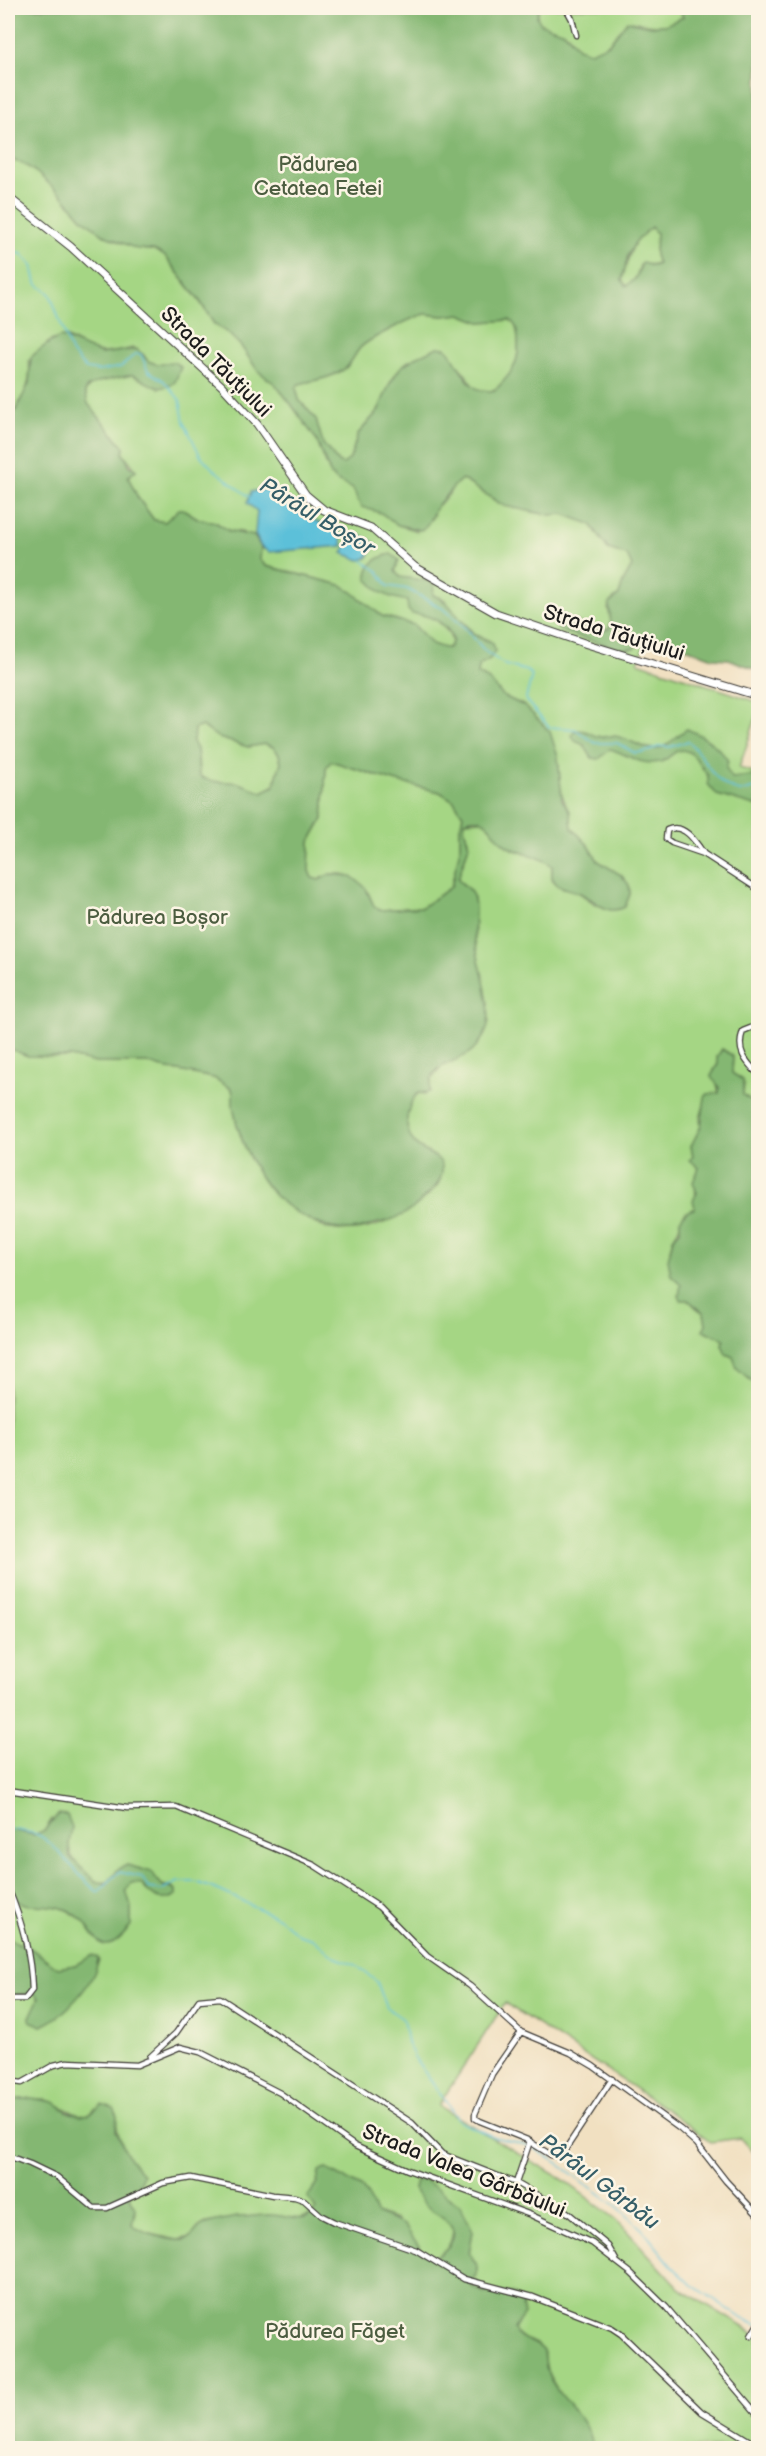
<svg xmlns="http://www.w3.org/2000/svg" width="766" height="2456" viewBox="0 0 766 2456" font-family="'Balsamiq Sans',sans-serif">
  <rect width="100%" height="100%" fill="#fcf5e5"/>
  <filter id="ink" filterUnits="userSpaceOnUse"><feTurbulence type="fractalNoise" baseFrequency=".0167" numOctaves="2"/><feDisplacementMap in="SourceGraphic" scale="12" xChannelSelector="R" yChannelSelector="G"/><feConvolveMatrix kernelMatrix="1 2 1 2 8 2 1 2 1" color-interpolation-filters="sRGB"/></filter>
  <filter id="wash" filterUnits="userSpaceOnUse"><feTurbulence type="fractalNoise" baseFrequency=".008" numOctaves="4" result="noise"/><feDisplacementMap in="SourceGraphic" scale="24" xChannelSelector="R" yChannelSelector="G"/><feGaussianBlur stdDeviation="1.35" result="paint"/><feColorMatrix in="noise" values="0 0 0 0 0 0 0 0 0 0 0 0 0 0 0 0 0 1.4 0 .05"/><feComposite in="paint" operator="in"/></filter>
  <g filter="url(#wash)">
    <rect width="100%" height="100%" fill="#f1e0c1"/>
    <path fill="#a5d684" stroke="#607950" stroke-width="1.5" d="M539,8h140l4,9c-18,13 -32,8 -52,4 -18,10 -19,30 -45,31l-8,-4 -10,-14 -27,-10 -4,-7z
      M8,159l14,4 14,9 26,23 20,23 24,18 39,14h9l11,6 35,46 14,22 15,10 12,12 17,25 17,13 16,20 25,35 13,32 12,12 12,6 6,14 22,10 17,12 19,6 15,-13 3,-9 14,-15 6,-12 7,-3 38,25 37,9 26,1 28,10 12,18 12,9 12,4 5,11 -9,16 -4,13 -7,5 -4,8 3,13 -2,8 -9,2 -28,-11 -9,12 63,17 11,-3 10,-7 -9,23 120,40v10l-19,56 19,5v332l-15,-10 1,-10 -12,-12 1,-17 -11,-7 -5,8 1,7 -4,6 5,24h-12l-7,25 1,7 -10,20 4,18 4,4c-6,13 -2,25 -4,40l-15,12c0,11 -3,10 -7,19 -5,12 -4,24 -2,35 15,10 12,28 33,39 3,19 5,17 20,26l-2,5 4,10 7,3 25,30v770l-17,-19 -31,4 -44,-33 -161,-106 -67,103 124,73 54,40 63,69 79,48v112h-164l-19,-36 -12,-12 -13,-22 -5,-12v-9l-8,-13c-9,-5 -21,-4 -23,-16 30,-50 -27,-26 -42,-42l-1,-4 6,-6 -1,-13 -7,-10 4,-22 -13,-26 -32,-22 -11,-2 -3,8c12,22 30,23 39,40 -1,15 -5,20 -17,27l-12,-3 -28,-33 -20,-7 -7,-16 -8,-10 -34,-18 -19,28 8,12 -3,5 -16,6 -29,-5 -62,8 -7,4 -8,10 -13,3 -37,-8 -7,-4 -2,-4 3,-12 -5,-16 10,-14c-8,-22 -27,-45 -23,-68l-22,-6 -6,6 -8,2 -36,-17h-37v-104l20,-3 9,3 2,7 -5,7 8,17c27,-12 44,-38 57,-65l-41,7 -28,-20 -22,-9v-40c8,-1 14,5 22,6 4,0 9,-1 14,-1 25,2 43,17 55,38l13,2c24,-18 21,-28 14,-54 2,-7 6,-8 13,-7 12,10 17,20 35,14v-9l-12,-3 -14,-14 -21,-6 -10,5 -6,11 -12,2c-16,-11 -32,-23 -30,-43l-17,-21 -7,11 -11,5 -26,-6v-781l20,8 42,1 26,6h51l12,4 55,11 18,11c2,6 0,11 1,18 4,22 14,48 26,68 9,16 20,24 35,34 9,7 21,16 32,19 40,10 84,-12 110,-41 6,-7 8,-23 1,-29 -6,-5 -14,-6 -20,-12 -15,-14 -13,-39 1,-53l8,1 5,-15 11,-13 27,-13 6,-6 10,-14 4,-12 -2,-22 -12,-57 -1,-43 -4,-8 -12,-12v-5c4,-10 12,-23 10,-34 -1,-8 -6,-11 -3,-19l17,-1c11,7 16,21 27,27 14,8 31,7 43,19v13l5,6 21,7 17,12 13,5 19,-7 3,-8 -1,-9 -8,-10 -23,-14 -9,-15 -17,-18 -2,-13 -9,-23 -3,-35 -11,-28 -24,-24 -20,-9 -14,-16 -11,-6 1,-9 7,-4 4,-20 -16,-7 -8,-10 -7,-5 -15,-20 -12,-5 -19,-15 -13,-1 -5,-6 2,-9 -30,12c8,14 22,14 36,22 14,7 50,30 49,48l-7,4 -13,-5 -31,-23 -19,-5 -30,-24 -11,-7 -75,-19 -6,-6 1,-13 -19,-15 -12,-1 -15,-9 -16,-3 -16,-10 -4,1 -14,12 -11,-2 -16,-22 -10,-21 8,-7 -13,-17 1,-6 -36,-43 -3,-12 5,-7 8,-3 34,-7 27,13 12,-3 9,-14 -6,-9 -18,2 -8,-3 -5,-7 -10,-6c-34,9 -37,6 -67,-11l-16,4 -21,20c3,20 -6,44 -21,58z
      M651,227l5,6 -1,22 3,9 -18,1c-2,8 -5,18 -14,21l-4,-6c6,-20 9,-41 29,-53z
      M426,314l17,2 17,-2 20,8 30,-2c7,5 7,11 8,20 2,20 -7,42 -27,51l-16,-2 -11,-17 -26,-25 -31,15 -7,6 -10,15 -12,28 -20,23 -8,25 -7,5 -4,-1 -16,-19 -7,-25 -17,-19 -3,-12 2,-4c15,-4 31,-5 45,-14 9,-6 10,-14 17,-22 7,-8 54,-32 66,-34z
      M202,726l17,12 29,9 17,-3 8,3 6,7 2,8 -7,24 -12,6c-7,-1 -12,-5 -19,-7 -15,-4 -31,0 -44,-10l-1,-21 -5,-12 1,-13z
      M331,761l63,20 46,11 14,9 9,14 -3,12v22l-9,38 -29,20 -41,3 -7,-4 -7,-16 -24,-16h-13l-11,6 -7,-2 -3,-7 1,-30 13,-22 3,-51z"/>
    <path fill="#84b772" stroke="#506a47" stroke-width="1.5" fill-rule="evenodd" d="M8,8h531l-2,9 4,7 24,8 13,16 12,4 19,-8 18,-23 25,5 13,-1 18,-8 -4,-9 41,1 2,-1h36v662l-30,-11 -15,-1 -54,-20 -16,2 -9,8 -8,1 -13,-2 -55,-17 -1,-7 7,-5 36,13 9,-2 2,-4 -2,-21 10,-9 4,-13 9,-16 -5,-11 -19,-6 -17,-25 -28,-10 -13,1 -46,-9 -42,-27c-3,1 -26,27 -28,32 -4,8 -5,14 -13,19l-23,-5 -17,-12 -20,-6 -8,-18 -16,-8 -6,-6 -15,-36 -25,-35 -16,-20 -17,-13 -17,-25 -12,-12 -15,-10 -14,-23 -35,-45 -11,-6 -17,-1 -31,-13 -24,-18 -20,-23 -26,-23 -14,-9 -14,-4zM651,227l5,6 -1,22 3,9 -5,2 -11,-3 -6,15 -10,8 -4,-6 6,-25 8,-14zM426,314l17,2 17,-2 20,8 30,-2c7,5 8,12 8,21 2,23 -7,33 -23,49 -28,7 -32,-24 -49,-42l-8,-1 -20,9 -18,12 -10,15 -12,28 -20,23 -8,25 -7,5 -4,-1 -16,-19 -7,-25 -17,-19 -3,-12 3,-4c15,-4 30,-5 44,-14 9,-6 10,-14 17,-22 7,-8 54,-32 66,-34z
      M62,337l39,17 36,-5 11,12 8,3 18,-2 7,5 -6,15c-18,14 -27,-2 -43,-7l-34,7 -12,6 -1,4 3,12 36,43 -1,6 7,13 6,4 -8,7 10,21 16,22 11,2 14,-13h4l16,10 16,3 14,9 25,5 7,11 -1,13 6,6 75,19 11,7 30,24 32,9 18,19 12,4h5l4,-8c-5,-17 -24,-26 -41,-26l-4,-4 -1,-9 -16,-4 -11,-5 -13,-13c-1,-15 11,-22 24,-25l8,6 -4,11 5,6 29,4 5,4 -1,10c21,8 25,26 42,40 5,4 13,5 18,8l2,8 -5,8 -11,6 -1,9 11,6 14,16 23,11 24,25 8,25 4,43 8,11 2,17 17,18 9,15 23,14 8,10 1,9 -5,13c-19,10 -29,-7 -45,-14 -7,-3 -16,-4 -23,-8l-5,-7v-12c-12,-11 -28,-11 -43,-19 -16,-7 -20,-37 -44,-26l-1,8 5,16 -11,34c4,6 12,9 15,17 5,14 -1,31 2,46 4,25 22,71 9,94 -4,6 -9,13 -15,17 -17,12 -40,10 -39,39 -4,1 -9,0 -13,2 -2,1 -3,5 -5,7 -7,15 -8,29 3,43 6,8 25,11 27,22 2,17 -12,26 -23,37 -13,13 -27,17 -44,21 -9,3 -17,6 -27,6 -34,-1 -72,-26 -89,-55 -12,-20 -22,-46 -26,-68 -1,-7 1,-12 -1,-18l-18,-11 -55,-11 -12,-4h-51l-26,-6 -42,-1 -20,-8v-629l8,-9 13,-27 2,-26c7,-6 22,-19 31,-20zM202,726l17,12 29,9 17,-3 8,3 6,7 2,8 -7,24 -12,6c-8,-2 -15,-7 -24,-9 -14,-3 -27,2 -39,-8l-2,-26 -4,-7 1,-13zM331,761l63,20 46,11 14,9 9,14 -3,12v22l-9,38 -29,20 -41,3 -7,-4 -9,-19 -14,-11 -21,-2 -11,6 -7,-2 -3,-7 1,-30 13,-22 3,-51z
      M687,729c17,7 32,17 41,32l-2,7 6,10 26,-3v32l-41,-12 -9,-11v-8c-6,-7 -13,-23 -22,-25 -11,-4 -17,9 -26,11 -21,4 -32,-8 -50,-13l-11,10 -7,-1 -8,-13 -9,-4 -3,-6 2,-4c14,-3 16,5 27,6 5,0 9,-2 14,-1 14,2 27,14 42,13 10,-1 21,-15 30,-20z
      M722,1049l11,7 -1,17 11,7v15l15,10v282l-21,-19 -4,-11 -7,-3 -4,-10 2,-5 -21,-9 3,-6 -2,-11 -16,-13h-7l-2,-4 2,-12 -10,-9 -3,-15 5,-22 7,-7v-11l6,-8 9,-4 -2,-8 4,-7 -4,-11 6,-14 -9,-8 3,-4 -2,-10 10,-20 4,-29 2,-3 12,-1v-6l-8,-11 7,-12 -1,-7z
      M58,1814l9,1 5,12 -3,17 1,13 25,24 12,3 10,-14 10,-5 24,7 12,14 13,4v5c-15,10 -25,1 -35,-11l-10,-1 -5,7 5,17v18c-5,8 -18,24 -29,19 -8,-4 -14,-19 -21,-25 -16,-15 -32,-13 -52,-14 -8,-1 -13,-7 -21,-6v-70l26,6 11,-5z
      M8,1939l22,9 28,20 17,-3 18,-10 5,3c-1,24 -35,59 -56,68l-12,-5v-4l9,-19 -6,-5 -25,2z
      M32,2098l22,4 14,10 13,4 8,-2 13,-10 12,4 3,6 -1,17 14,28 13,15 -3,8 -10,14 5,12 -3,16c5,8 43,18 52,16 9,-2 11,-10 17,-14 5,-4 30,-8 36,-9 11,0 22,-2 33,-2 15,-1 37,12 46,-6l-8,-12 9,-14 2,-12 8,-2 34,18 8,10 7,16 28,12 20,28 12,3c12,-6 25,-21 12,-34 -5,-6 -13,-9 -19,-14 -7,-5 -11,-12 -15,-19l2,-8 9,-1 35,25 13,26 -4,22 7,10 2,8 -6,11v5l11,5 29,1 9,8 3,13 -10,14c3,13 21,12 29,22 3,9 2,17 6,27 9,20 26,31 36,49 4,7 6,15 9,22h-586v-349l7,1z"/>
    <path fill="#5bc0d9" stroke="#3c6e7a" stroke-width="1.5" d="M263,489l14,2 22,22 25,12 4,-2 12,9 3,14 -74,6 -8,-5 -6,-13 2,-23 -10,-8 4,-11z
      M352,536h11l13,8 -9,14 -7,2 -17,-7z"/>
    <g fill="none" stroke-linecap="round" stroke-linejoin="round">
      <path stroke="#5bc0d9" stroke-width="1.5" d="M8,251l14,3 10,11 4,18 14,11 21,58 15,17 13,2 22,-4 14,-13h6l7,17 16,10 16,19 4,22 16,33 13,14 38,29
        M362,560l16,11 10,15 19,3 35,19 22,19 22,25 19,13 22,6 5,4 -6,23 2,5 21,24 26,2 20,14h22l18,10 14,-2 11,-5 10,1 18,-6c18,16 25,45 52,50 5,1 13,-3 18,-4
        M8,1829c8,1 19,2 28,5 19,7 42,44 62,58l21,-20 23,5 6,11 15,2 15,-8h18l24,9 59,27 20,17 14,4 21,18 22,8 21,17 10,26 16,11 4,24 9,17 44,62 34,15 37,9 22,14 65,47 25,23 29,36 18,17 53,36 14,6"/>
    </g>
  </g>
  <g filter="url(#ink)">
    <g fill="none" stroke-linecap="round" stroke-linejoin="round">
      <g stroke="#3c3935" stroke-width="7">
        <path id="street" d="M566,8l6,11 4,16
          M704,854c-8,-12 -20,-32 -37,-24l-1,9 6,4 32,11 54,35
          M758,1025l-15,6c-7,19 2,30 15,43
          M8,1790l119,18 49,-1 138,58 65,42 48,49 43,30 51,46 50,21 22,13 87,63 17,15 29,37 32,34
          M8,1888c14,33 23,66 24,102l-7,9h-17
          M150,2057l26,-24 23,-33 21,-2 192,125 30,31 74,29 51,29 41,34 8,14
          M8,2081l14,2 32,-18 13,-3 70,3 43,-18 20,5 80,41 75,53 53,24 123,45 61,28 39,30 35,34 92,108
          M530,2142l21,13 6,1 8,-6 47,-71
          M8,2156l22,8 27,13 37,31h13l56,-25 28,-5 82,17 22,2 9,3 18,16 12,6 82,28 48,29 69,18 79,31 9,6 81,78 56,34
          M516,2183l14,-42 -50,-20 -5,-3v-4l17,-40 29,-42
          M758,2309v1
          M751,2336l7,-12"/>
      </g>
      <g stroke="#3c3935" stroke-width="9">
        <path id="secondary" d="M8,197l63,50 151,139 35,38 49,71 18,15 47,18 44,39 81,46 91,31 171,52"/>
      </g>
      <use href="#street" stroke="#fff" stroke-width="4.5"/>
      <use href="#secondary" stroke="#fff" stroke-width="7"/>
    </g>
  </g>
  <g text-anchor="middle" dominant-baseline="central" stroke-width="5" stroke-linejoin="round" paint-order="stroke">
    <g font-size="21" fill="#4c5d40" stroke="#fcf5e5">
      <text x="318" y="164">Pădurea<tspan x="318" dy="24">Cetatea Fetei</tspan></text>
      <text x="157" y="917">Pădurea Boșor</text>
      <text x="335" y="2331">Pădurea Făget</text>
    </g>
    <g font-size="21" fill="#1c1c1c" stroke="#fcf5e5">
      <text transform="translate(216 362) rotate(45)">Strada Tăuțiului</text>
      <text transform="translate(614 633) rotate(17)">Strada Tăuțiului</text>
      <text transform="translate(464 2171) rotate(22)">Strada Valea Gârbăului</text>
    </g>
    <g font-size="22" font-style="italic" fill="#355e68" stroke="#fcf5e5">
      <text transform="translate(317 517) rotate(31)">Pârâul Boșor</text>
      <text transform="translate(599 2182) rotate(37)">Pârâul Gârbău</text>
    </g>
  </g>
  <rect width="766" height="2456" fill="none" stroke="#fcf5e5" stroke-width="30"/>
</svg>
